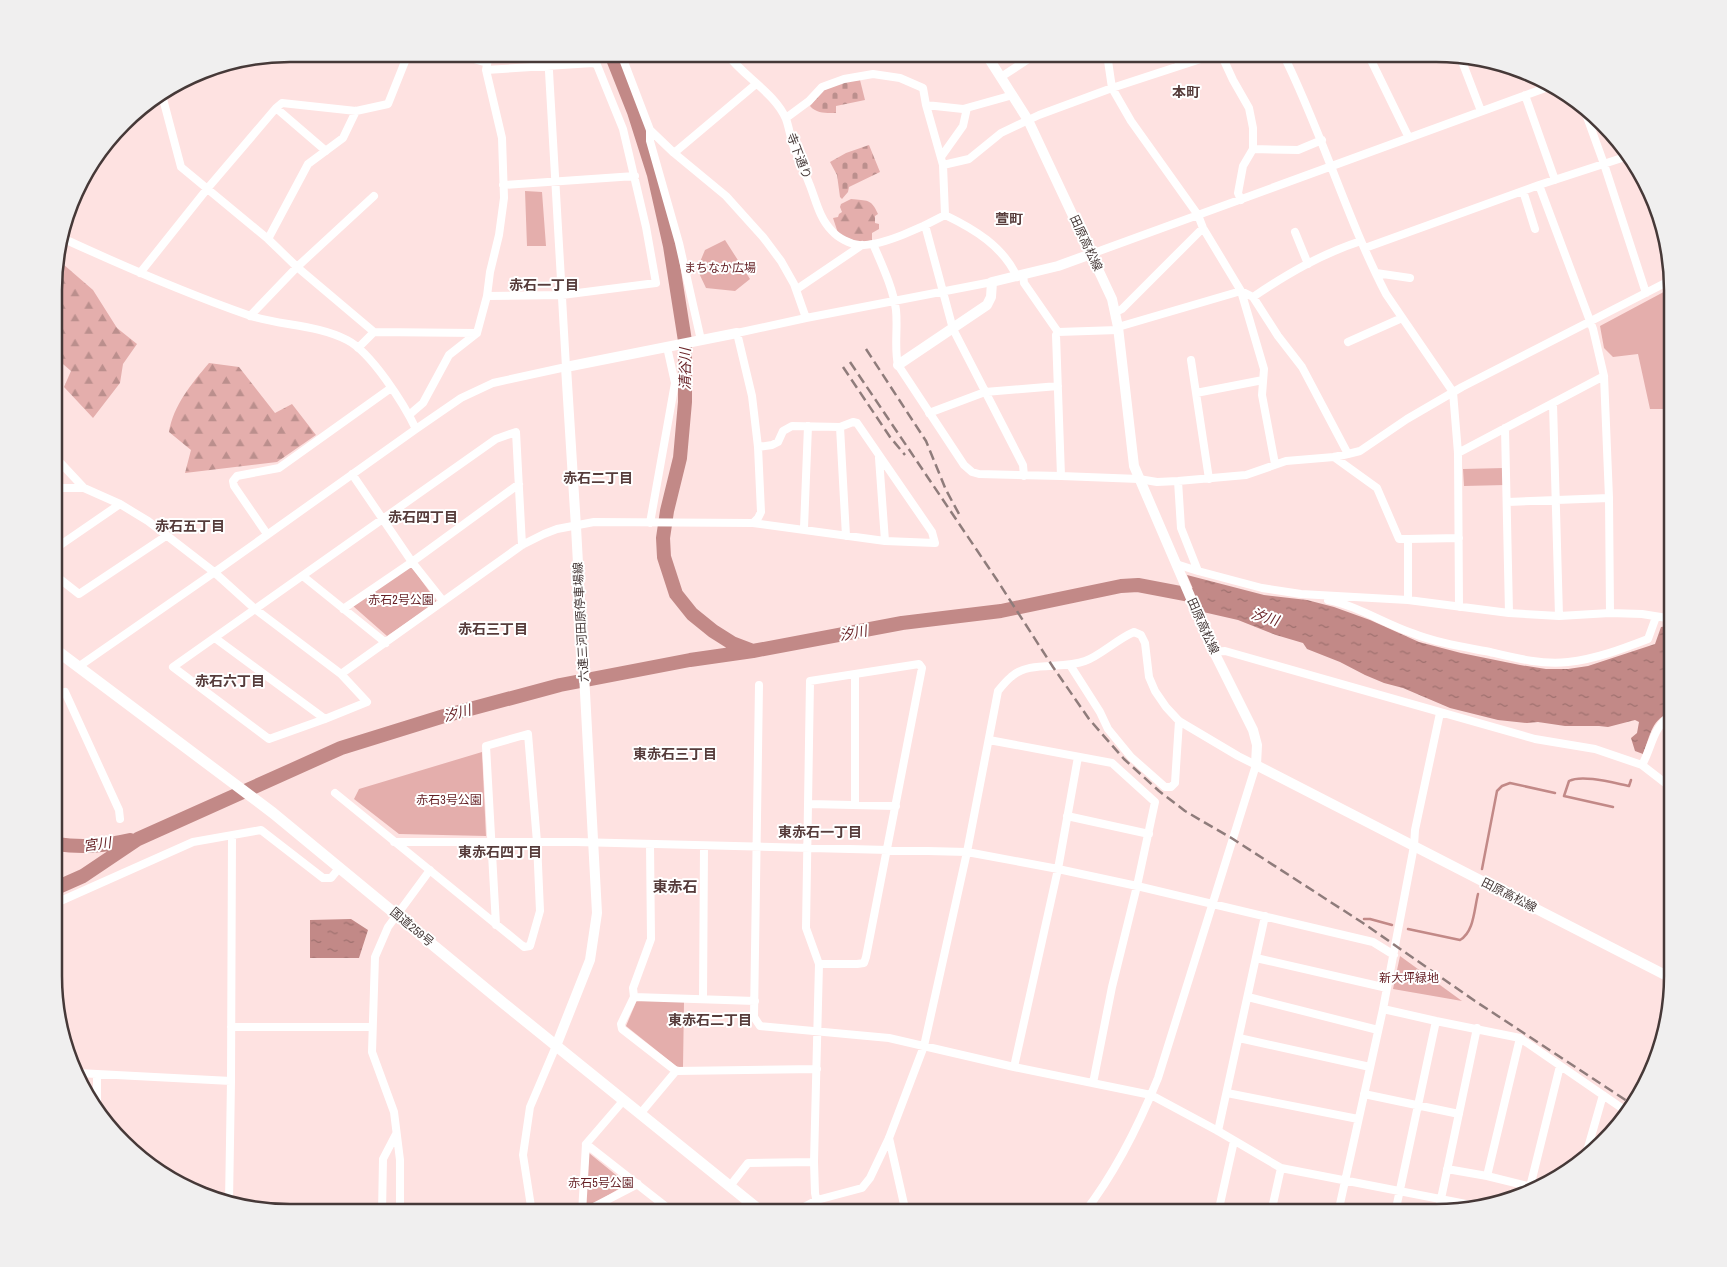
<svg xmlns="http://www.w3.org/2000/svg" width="1727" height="1267" viewBox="0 0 1727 1267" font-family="'Archivo Narrow','Noto Sans JP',sans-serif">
  <defs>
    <pattern id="forest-firs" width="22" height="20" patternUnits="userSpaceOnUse" patternTransform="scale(1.25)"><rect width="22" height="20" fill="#e4aeac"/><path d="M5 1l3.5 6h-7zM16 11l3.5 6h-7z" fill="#bb8f8d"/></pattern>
    <pattern id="cemetery-stones" width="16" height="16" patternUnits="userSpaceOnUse" patternTransform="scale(1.25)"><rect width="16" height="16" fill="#e4aeac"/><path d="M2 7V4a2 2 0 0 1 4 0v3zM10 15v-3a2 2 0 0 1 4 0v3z" fill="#bb8f8d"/></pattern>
    <pattern id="water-ripples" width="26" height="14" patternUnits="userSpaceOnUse" patternTransform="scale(1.25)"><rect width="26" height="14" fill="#c28987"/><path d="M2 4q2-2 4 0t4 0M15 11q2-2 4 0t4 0" fill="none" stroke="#9f716f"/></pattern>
  </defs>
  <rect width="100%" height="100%" fill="#fee2e1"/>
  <path fill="#e4aeac" d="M525,191l17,1 4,54h-19z
    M725,240l25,39 -15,12 -29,-3 -9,-19 8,-19z
    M1673,287v122h-23l-12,-55 -25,3 -9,-9 -4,-22z
    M1504,468l1,17 -41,1 -1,-17z
    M411,566l26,36 -50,34 -34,-30z
    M482,752l4,84 -87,-2 -45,-35 5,-10z
    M1400,956l62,45 -69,-12z
    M637,1000l47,2 -1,66 -7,-2 -50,-40z
    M589,1153l38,31 -42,25z"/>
  <path fill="url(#forest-firs)" d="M851,199c16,2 20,-1 27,15l-3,2v7l4,1v5l-7,4v7l-12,3 -15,-6 -7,-4 -5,-15 5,-1 1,-3 3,-2 -2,-5 1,-3z
    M56,258l37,32 24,38 20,16 -14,20 -3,19 -27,35 -29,-31 7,-16 -15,-13z
    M209,363l30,4 36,46 17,-9 24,31 -39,27 -92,11 6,-23 -22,-18c4,-26 23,-49 40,-69z"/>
  <path fill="url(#cemetery-stones)" d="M860,80l5,20 -29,6v7c-9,0 -19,1 -26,-7l13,-16 20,-8z
    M869,145l11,27 -31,15 -1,5 -6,7 -2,-2 -3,-22 -7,-13 16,-9z"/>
  <path fill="url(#water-ripples)" d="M1187,575l77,20 43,5 27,7 36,13 49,22 42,11 59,12 26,4h22l20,-3 67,-22 6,-17 6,-1 6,1v84c-22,8 -22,23 -30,43l-8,-3 -4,-13 6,-5 2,-11 -4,-2 -27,7 -9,-1h-34l-27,-4 -11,1 -29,-3 -48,-12 -47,-20 -19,-5 -19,-8 -25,-13 -33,-13 -4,-6 -27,-8 -38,-15 -35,-8z
    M351,919l17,11 -9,28h-49v-38z"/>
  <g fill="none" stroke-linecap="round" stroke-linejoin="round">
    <path stroke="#c28987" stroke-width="2.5" d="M1613,807l-49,-11 5,-15c13,-7 45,2 60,5l2,-6
      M1482,869l15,-78 5,-5 8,-3 45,10
      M1364,919h6l22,6
      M1408,929l52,11c14,-8 14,-30 18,-46"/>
    <path stroke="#c28987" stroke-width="14" d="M611,54l23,58 20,63 16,71 15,95v61l-5,56 -13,53 -4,27 1,19 12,37 16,20 21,17 19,12 21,8
      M56,844c27,4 47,2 74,-4
      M56,888l27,-12 55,-37 203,-91 103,-32 116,-31 130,-25 63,-9 149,-28 99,-12 120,-25 17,-1 63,12"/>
    <path stroke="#fff" stroke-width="8" d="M458,54l29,9
      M621,54l29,76v11l29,102 22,97
      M727,54c17,23 48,39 59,65 3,8 4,17 7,26 5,13 11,25 16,38 7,17 10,35 23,48 6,7 18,13 27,14 22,2 66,-19 86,-30 29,14 58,31 72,62
      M1107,54l5,34 19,33 67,94 5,13 38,63 23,78 -2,26 13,69
      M1177,54l2,12
      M1221,54l12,26 16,28 4,20v21l-10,17 -5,27 3,7
      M1283,54c39,78 63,163 103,240l67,98 5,61 1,154
      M1368,54l41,84
      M1460,56l21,55
      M486,70l107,-7 4,2 26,64 23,98 10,56 -94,12 -75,1
      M1001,77l29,-19 15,-4
      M162,95l19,72 87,72 29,28 77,65 103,1
      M1525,95l30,85
      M926,105l17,60 2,50
      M1583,106l21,58 42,129
      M276,108l50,43
      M786,118l23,-17 13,-14 22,-8 29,-5 27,4 23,10 3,17 37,4 50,-14
      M650,130l24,23 52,43 37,41 18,24 13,23 12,34
      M1253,149l45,1 24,-10
      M674,153l82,-69
      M941,157l22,-31 4,-18
      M943,165l26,-6 32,-26 38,-18 73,-27 104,-34
      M503,185l132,-9
      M1539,185l54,144 11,47 5,122 1,115
      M1523,191l12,38
      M925,225l28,104 70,136 1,11
      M1295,232l13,32
      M62,238c61,28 123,55 186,77 32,11 68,9 99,25 24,12 57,64 69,89
      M268,239l40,-75 35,-26 13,-27
      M873,244c9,21 20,44 23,66 2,19 -2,37 2,55l66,100 8,7 7,2 82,2 78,3 18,3 21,-1 68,-6 40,-14 48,-4 14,-3 12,-3 47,-32 55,-32 211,-108
      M1365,248l174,-63 86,-28
      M1091,254l460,-168
      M140,273l67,-84 69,-81 6,-5 74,8 32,-7 20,-50
      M1376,273l34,5
      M1023,275l1,8 34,49 -2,3 5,141
      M797,289l65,-44
      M1253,297c34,-23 68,-43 108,-56
      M1116,312l6,-3 81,-81
      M250,316l47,-49 77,-71
      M1118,327l123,-36 12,6 25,39 24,31 46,87
      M1058,332l60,-2
      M1348,342l54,-24
      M358,348l16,-16
      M1191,360l18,119
      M1196,393l67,-13
      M1553,404l6,212
      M929,413l56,-21 73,-6
      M409,415l14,-12 26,-48 28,-22 10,-37 3,-24 9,-37 5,-37 -2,-60 -16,-68 3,-16
      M1505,428l4,185
      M758,447l14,-2 6,-3 5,-11 9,-5 48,1 6,109
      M1458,453l146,-77
      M1334,457l43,31 22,51h9v61
      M56,458l28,30
      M879,458l6,83
      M352,474l60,88 31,39
      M1178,481l3,47 17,43 64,17 39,6 107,6 101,13 50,3 51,-3 32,1 31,5
      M56,488h28l36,16 28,17 66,51 41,37 86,65 26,28 -42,17 -56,20 -96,-72c108,-75 215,-152 323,-228l20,-7 6,113
      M1508,502l101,-4
      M650,523l25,-140 -8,-36
      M753,523l132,18 50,2 -3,-11 -75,-109 -4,-1 -13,5
      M804,528l4,-102
      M267,534l-33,-48 -1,-5 4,-5 42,-8 112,-80
      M1408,539l51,-1
      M56,548l64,-44
      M1176,564l22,7
      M56,576l23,18 87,-58
      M304,577l82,66
      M1328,600c30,6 55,23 84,33 25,10 52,14 78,19 25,6 52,13 78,10 28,-3 54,-13 80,-23l8,-22
      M343,609l69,-47 107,-78
      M215,638l110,81
      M1214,652l11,-1 310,88 60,10 47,16 31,24
      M1070,665l30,47 8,17 23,28 34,30h6l4,-4 4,-62
      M78,667l144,-100 194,-138 45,-31 32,-15 73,-16 -18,-313
      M341,674l181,-129 22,-11 13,-5 37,-7 159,1 5,-5 3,-6 -3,-65 -6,-51 -15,-63 69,-15 186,-36
      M855,674v131
      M759,685l-5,332 6,9 129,12 125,29 137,28 67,36 63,37 190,37
      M56,696l9,-4 54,118 1,9
      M989,740l123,23 43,39 -18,84 -25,101 -19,96
      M1642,765c10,-17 11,-41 31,-50
      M335,793l189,154 6,-1 10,-35 -3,-69 -9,-108 -42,12 10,179
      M809,804l87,2
      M1067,816l82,18
      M394,842h182l391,10 91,17 79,17 236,56 21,13
      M650,844l1,95 -18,49 1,9 -13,27 1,5 54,42 141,-2
      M56,903l137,-61 68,-12 62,48h8l9,-11
      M1256,958l131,30
      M819,964l-13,-36 4,-247 109,-17 3,4 -56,289 -2,6 -7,1h-38l-5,198 1,31 4,20
      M634,997l121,4
      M1248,997l130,33
      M703,999l1,-153
      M1383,1009l53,12 84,17 109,75
      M231,1027h141
      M1239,1038l131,29
      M1014,1067l44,-198 20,-112
      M78,1073l153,8
      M1227,1093l131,26
      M1364,1094l95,20
      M97,1107v-33
      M640,1114l36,-43
      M1218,1131l47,-215
      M889,1138l17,75
      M586,1144l88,69
      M1587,1151l16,-56
      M1447,1169l40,7 53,13
      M1487,1176l33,-138
      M730,1186l18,-23 66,-1
      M1530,1187l30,-121
      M229,1202l2,-121 1,-245
      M382,1213l1,-54 13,-25
      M400,1213v-53l-6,-48 -22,-60 3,-95 13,-30 42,-57
      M532,1213l-9,-58 7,-48 26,-61
      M582,1213l4,-69 37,-43
      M582,1213l56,-29
      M793,1213l24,-13 45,-12 8,-10 19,-40 35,-92 43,-194 31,-161c4,-5 8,-10 13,-14 18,-17 51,-7 74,-16 15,-5 32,-22 49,-29l7,3 4,8 4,34 6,14 11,16 13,14 59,35 18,9 -98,313c-19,47 -43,95 -74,135
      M1218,1213l16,-72
      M1271,1213l10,-45
      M1338,1213l45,-204 31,-163 1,-16 25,-117
      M1395,1213l41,-192
      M1438,1213l39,-185"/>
    <path stroke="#fff" stroke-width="10" d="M986,54l42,66 84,179 6,28 16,139 80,186 39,78 4,15 -1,20 417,214
      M898,365l89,-60 4,-8 1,-15 66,-16 33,-12
      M556,1046l34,-86 7,-47 -21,-386 -10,-160 171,-34"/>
    <path stroke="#fff" stroke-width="11" d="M56,650l217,163 229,189 261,211"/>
    <path stroke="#8f7c7b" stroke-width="2.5" stroke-dasharray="10 5" stroke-linecap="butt" d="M866,349l60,92 20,49 13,24
      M850,362l147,218 56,87 36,52 35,40 35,32 26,20 48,28 130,84 112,78 158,104
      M843,367l47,70 15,18"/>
  </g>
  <g text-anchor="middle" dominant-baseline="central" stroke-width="4" stroke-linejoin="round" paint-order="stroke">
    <g font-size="12" fill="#463938" stroke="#fff">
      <text transform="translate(799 156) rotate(69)">寺下通り</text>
      <text transform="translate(1086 243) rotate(65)">田原高松線</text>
      <text transform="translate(581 622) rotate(-93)">六連三河田原停車場線</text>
      <text transform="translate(1203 626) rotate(66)">田原高松線</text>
      <text transform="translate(1509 895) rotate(27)">田原高松線</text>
      <text transform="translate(412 927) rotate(40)">国道259号</text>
    </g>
    <g font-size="12" fill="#631d22" stroke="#fff">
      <text x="720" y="268">まちなか広場</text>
      <text x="401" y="600">赤石2号公園</text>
      <text x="449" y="800">赤石3号公園</text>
      <text x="1409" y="978">新大坪緑地</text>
      <text x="601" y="1183">赤石5号公園</text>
    </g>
    <g font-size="14" font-weight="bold" fill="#563c3b" stroke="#fff">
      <text x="1186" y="92">本町</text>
      <text x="1009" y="219">萱町</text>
      <text x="544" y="285">赤石一丁目</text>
      <text x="598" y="478">赤石二丁目</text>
      <text x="423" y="517">赤石四丁目</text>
      <text x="190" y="526">赤石五丁目</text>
      <text x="493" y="629">赤石三丁目</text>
      <text x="230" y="681">赤石六丁目</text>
      <text x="675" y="754">東赤石三丁目</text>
      <text x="820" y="832">東赤石一丁目</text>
      <text x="500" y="852">東赤石四丁目</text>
      <text x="710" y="1020">東赤石二丁目</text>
    </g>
    <g font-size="14" font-style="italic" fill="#692327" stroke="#fff">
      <text transform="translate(685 369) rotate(-90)">清谷川</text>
      <text transform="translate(1265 617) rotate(17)">汐川</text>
      <text transform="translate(853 633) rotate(-11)">汐川</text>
      <text transform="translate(457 713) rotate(-15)">汐川</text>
      <text transform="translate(97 844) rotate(-8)">宮川</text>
    </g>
    <g font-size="15" font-weight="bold" fill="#563c3b" stroke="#fff">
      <text x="675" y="886">東赤石</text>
    </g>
  </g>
  <path d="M0 0H1727V1267H0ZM290 62H1436A228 228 0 0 1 1664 290V976A228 228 0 0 1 1436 1204H290A228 228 0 0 1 62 976V290A228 228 0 0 1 290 62Z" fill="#f0efef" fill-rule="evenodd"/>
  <path fill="none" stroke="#463938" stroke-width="2.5" d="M290 62H1436A228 228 0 0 1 1664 290V976A228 228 0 0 1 1436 1204H290A228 228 0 0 1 62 976V290A228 228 0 0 1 290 62Z"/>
</svg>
